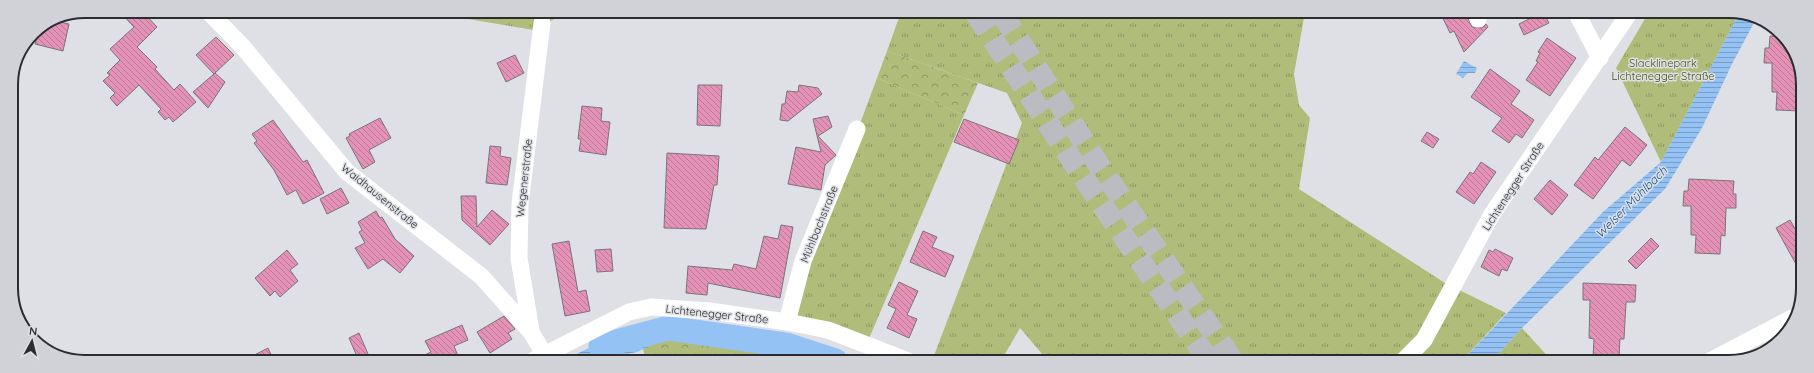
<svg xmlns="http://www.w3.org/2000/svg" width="1814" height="373" viewBox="0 0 1814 373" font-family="Quicksand,sans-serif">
  <defs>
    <pattern id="grass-tufts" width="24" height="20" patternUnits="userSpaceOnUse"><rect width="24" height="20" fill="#b0bc79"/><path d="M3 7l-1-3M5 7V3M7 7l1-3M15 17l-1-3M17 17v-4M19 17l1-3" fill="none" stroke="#8f9964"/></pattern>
    <pattern id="forest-crowns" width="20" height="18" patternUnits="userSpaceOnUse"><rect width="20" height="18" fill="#b0bc79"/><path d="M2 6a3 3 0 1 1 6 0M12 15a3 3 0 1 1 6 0" fill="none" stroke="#8f9964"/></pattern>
    <pattern id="water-rules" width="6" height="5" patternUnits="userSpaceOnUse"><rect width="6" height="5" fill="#94c2f4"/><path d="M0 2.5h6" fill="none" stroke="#799ec6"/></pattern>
    <pattern id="building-back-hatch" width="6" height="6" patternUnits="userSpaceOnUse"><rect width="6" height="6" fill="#e592b7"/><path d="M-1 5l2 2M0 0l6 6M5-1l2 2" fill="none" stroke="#ba7795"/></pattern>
  </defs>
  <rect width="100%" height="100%" fill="#dee0e6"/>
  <path fill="url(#grass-tufts)" d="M465,11h104l-35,19 -72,-12z
    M901,12h404l-11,62 5,31 11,13 -11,71 146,94 61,30 -45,49 -413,-1 -28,-33 -19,33h-69l90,-238 -15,-30 -120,-42z
    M1649,12h91l-79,150 -45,-94z
    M877,78l87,37 -96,226 -80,-24z
    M1522,328l31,34h-62z"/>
  <path fill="url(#forest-crowns)" d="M887,51l91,32 -14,32 -87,-37z
    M667,338l117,13 33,10h-103l-21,-4 -21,4h-26l-3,-12z"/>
  <path fill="url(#water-rules)" d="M1740,12l16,7 -24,45 -30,64 -37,61 -143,139 -31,34h-30l142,-150 58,-50z
    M1464,61l13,7 -2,5h-7l-5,5 -7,-4z
    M668,328l118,17 49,16h-18l-33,-10 -117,-13 -30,14 -30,6 -9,3h-36l31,-15z"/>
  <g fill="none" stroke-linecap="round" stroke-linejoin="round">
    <path stroke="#94c2f4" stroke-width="25" d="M601,346l67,-18 118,17 49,16"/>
  </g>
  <path fill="url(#building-back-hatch)" stroke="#7b7477" d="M119,11h23l15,16 -20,20 20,20 -2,2 19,21 6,-6 16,18 -23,20 -4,-5 -4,3 -7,-8 3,-3 -22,-24 -22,21 -7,-8 5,-5 -12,-12 7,-6 -3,-2 13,-13 -10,-11 24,-22z
    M1440,12h25l7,15 10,1 4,-4 2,3 -24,25 -10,-21 -4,2z
    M1526,12h17l6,11 -25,12 -5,-11 10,-5z
    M51,20l18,4 -6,27 -28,-7 4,-15z
    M1770,36l13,1 19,34 -1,40 -25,-1 1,-18h-5v-29h-8l1,-15h4z
    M216,37l18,18 -20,19 1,-1 10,9 -17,26 -15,-16 21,-18 -18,-19z
    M1547,38l29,20 -26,38 -24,-16 12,-18 -2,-1 4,-8 -2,-1z
    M515,55l9,18 -18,9 -9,-19z
    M1490,69l30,22 -9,13 23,16 -12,18 -6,-4 -7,9 -17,-12 10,-13 -31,-21z
    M698,85h24l-2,41 -23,-1z
    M799,85l19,3 4,6 -34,27 -8,-1 2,-16h3l2,-13 11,1z
    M582,106l20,2 -1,13 9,1 -4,33 -27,-4 2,-12h-3z
    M828,116l4,11 -14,9 18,19 -11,10 -4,25 -33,-6 8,-37 25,5 -8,-33z
    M380,118l11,20 -22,12 6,12 -12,7 -17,-31 4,-2 -1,-2z
    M964,119l55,21 -10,24 -55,-22z
    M273,120l30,42 4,-2 17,33 -21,11 -7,-14 -9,5 -13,-25 -20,-27 3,-2 -5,-7z
    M1625,127l22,18 -17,21 -8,-6 -29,39 -19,-14 21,-28 3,3z
    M1427,132l12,7 -6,9 -12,-7z
    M490,146l11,1 -1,9 11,2 -4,27 -21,-2z
    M667,153l52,3 -2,29h-3l-8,44 -42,-1z
    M1481,162l15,10 -22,32 -18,-12 14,-20 3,2z
    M1689,179l45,2 -1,13h3v14h-10l-1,28 -4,-1 -1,19 -25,-1 1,-18h-5v-29h-8l1,-15h4z
    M1550,180l18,15 -16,20 -18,-16z
    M341,188l8,15 -22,11 -7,-15z
    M461,196h15l1,31 15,-17 17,14 -19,21 -28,-25z
    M376,211l4,7 2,-1 13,22 19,17 -14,17 -17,-14 -15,10 -13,-21 10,-5 -6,-11 3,-2 -4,-8z
    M1790,220l12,21v34l-26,-47z
    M781,225l12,2 -13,71 -72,-15 -1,12 -21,-2 2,-27 44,4 2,-6 22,5 8,-33 14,3z
    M923,231l14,6 -5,10 22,9 -9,21 -35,-15z
    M1651,238l8,8 -23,23 -8,-8z
    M569,241l9,51 8,-2 4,21 -25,5 -13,-72z
    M611,249l2,22 -16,1 -2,-22z
    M1495,249l18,9 -6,13 -5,-2 -3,7 -18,-9 8,-17 4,2z
    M287,250l11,14 -8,6 8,11 -18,16 -5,-6 -5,5 -15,-18z
    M899,282l19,9 -11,24 10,4 -8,19 -22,-10 9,-19 -8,-4z
    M1583,283l53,2 -1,17h-9l-2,37h-4l-1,19 -26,-1 1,-18 -5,-1 1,-38h-7z
    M504,316l11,13 -7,4 4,6 -22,14 -13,-21z
    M462,325l6,15 -14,6 6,15h-48l19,-9 -6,-11z
    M359,333l12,28h-12l-10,-23z
    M268,348l6,13h-31z"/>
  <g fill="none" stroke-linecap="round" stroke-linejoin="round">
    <path stroke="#babcc1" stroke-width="22" stroke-dasharray="22 11" stroke-linecap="butt" d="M975,12l106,162 128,187
      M1001,12l99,155 133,194"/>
    <path stroke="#fff" stroke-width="17" d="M208,11l35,36 104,125 134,104 50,56 13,22
      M1475,12l3,7
      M1576,12l24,46
      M787,322l16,-61 54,-132
      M531,331l-12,-73 1,-54 22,-181
      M532,361l97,-49 22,-5 59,4 77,11 41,8 80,31
      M1402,362l22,-22 68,-126 138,-202
      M1708,362l84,-44"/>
  </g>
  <g text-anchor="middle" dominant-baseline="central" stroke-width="3" stroke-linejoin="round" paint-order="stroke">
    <g font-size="11" fill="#495113" stroke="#dee0e6">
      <text x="1663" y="63">Slacklinepark<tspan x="1663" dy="13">Lichtenegger Straße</tspan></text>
    </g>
    <g font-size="11" fill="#2b2c2e" stroke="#dee0e6">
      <text transform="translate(524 178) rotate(-84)">Wegenerstraße</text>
      <text transform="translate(1513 186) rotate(-57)">Lichtenegger Straße</text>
      <text transform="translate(380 196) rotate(39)">Waidhausenstraße</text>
      <text transform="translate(819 224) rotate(-68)">Mühlbachstraße</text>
      <text transform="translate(717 314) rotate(6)">Lichtenegger Straße</text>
    </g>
    <g font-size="12" font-style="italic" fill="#145089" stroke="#dee0e6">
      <text transform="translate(1631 202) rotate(-45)">Welser Mühlbach</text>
    </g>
  </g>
  <path d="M0 0H1814V373H0ZM85 18H1729A67 67 0 0 1 1796 85V288A67 67 0 0 1 1729 355H85A67 67 0 0 1 18 288V85A67 67 0 0 1 85 18Z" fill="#d0d2d7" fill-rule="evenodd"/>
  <path fill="none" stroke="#2b2c2e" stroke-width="2" d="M85 18H1729A67 67 0 0 1 1796 85V288A67 67 0 0 1 1729 355H85A67 67 0 0 1 18 288V85A67 67 0 0 1 85 18Z"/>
  <g transform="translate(32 341) rotate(7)" stroke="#dee0e6" stroke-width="3" paint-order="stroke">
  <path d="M0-3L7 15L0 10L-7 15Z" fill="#2b2c2e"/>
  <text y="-6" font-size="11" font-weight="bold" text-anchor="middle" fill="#2b2c2e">N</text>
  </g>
</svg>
